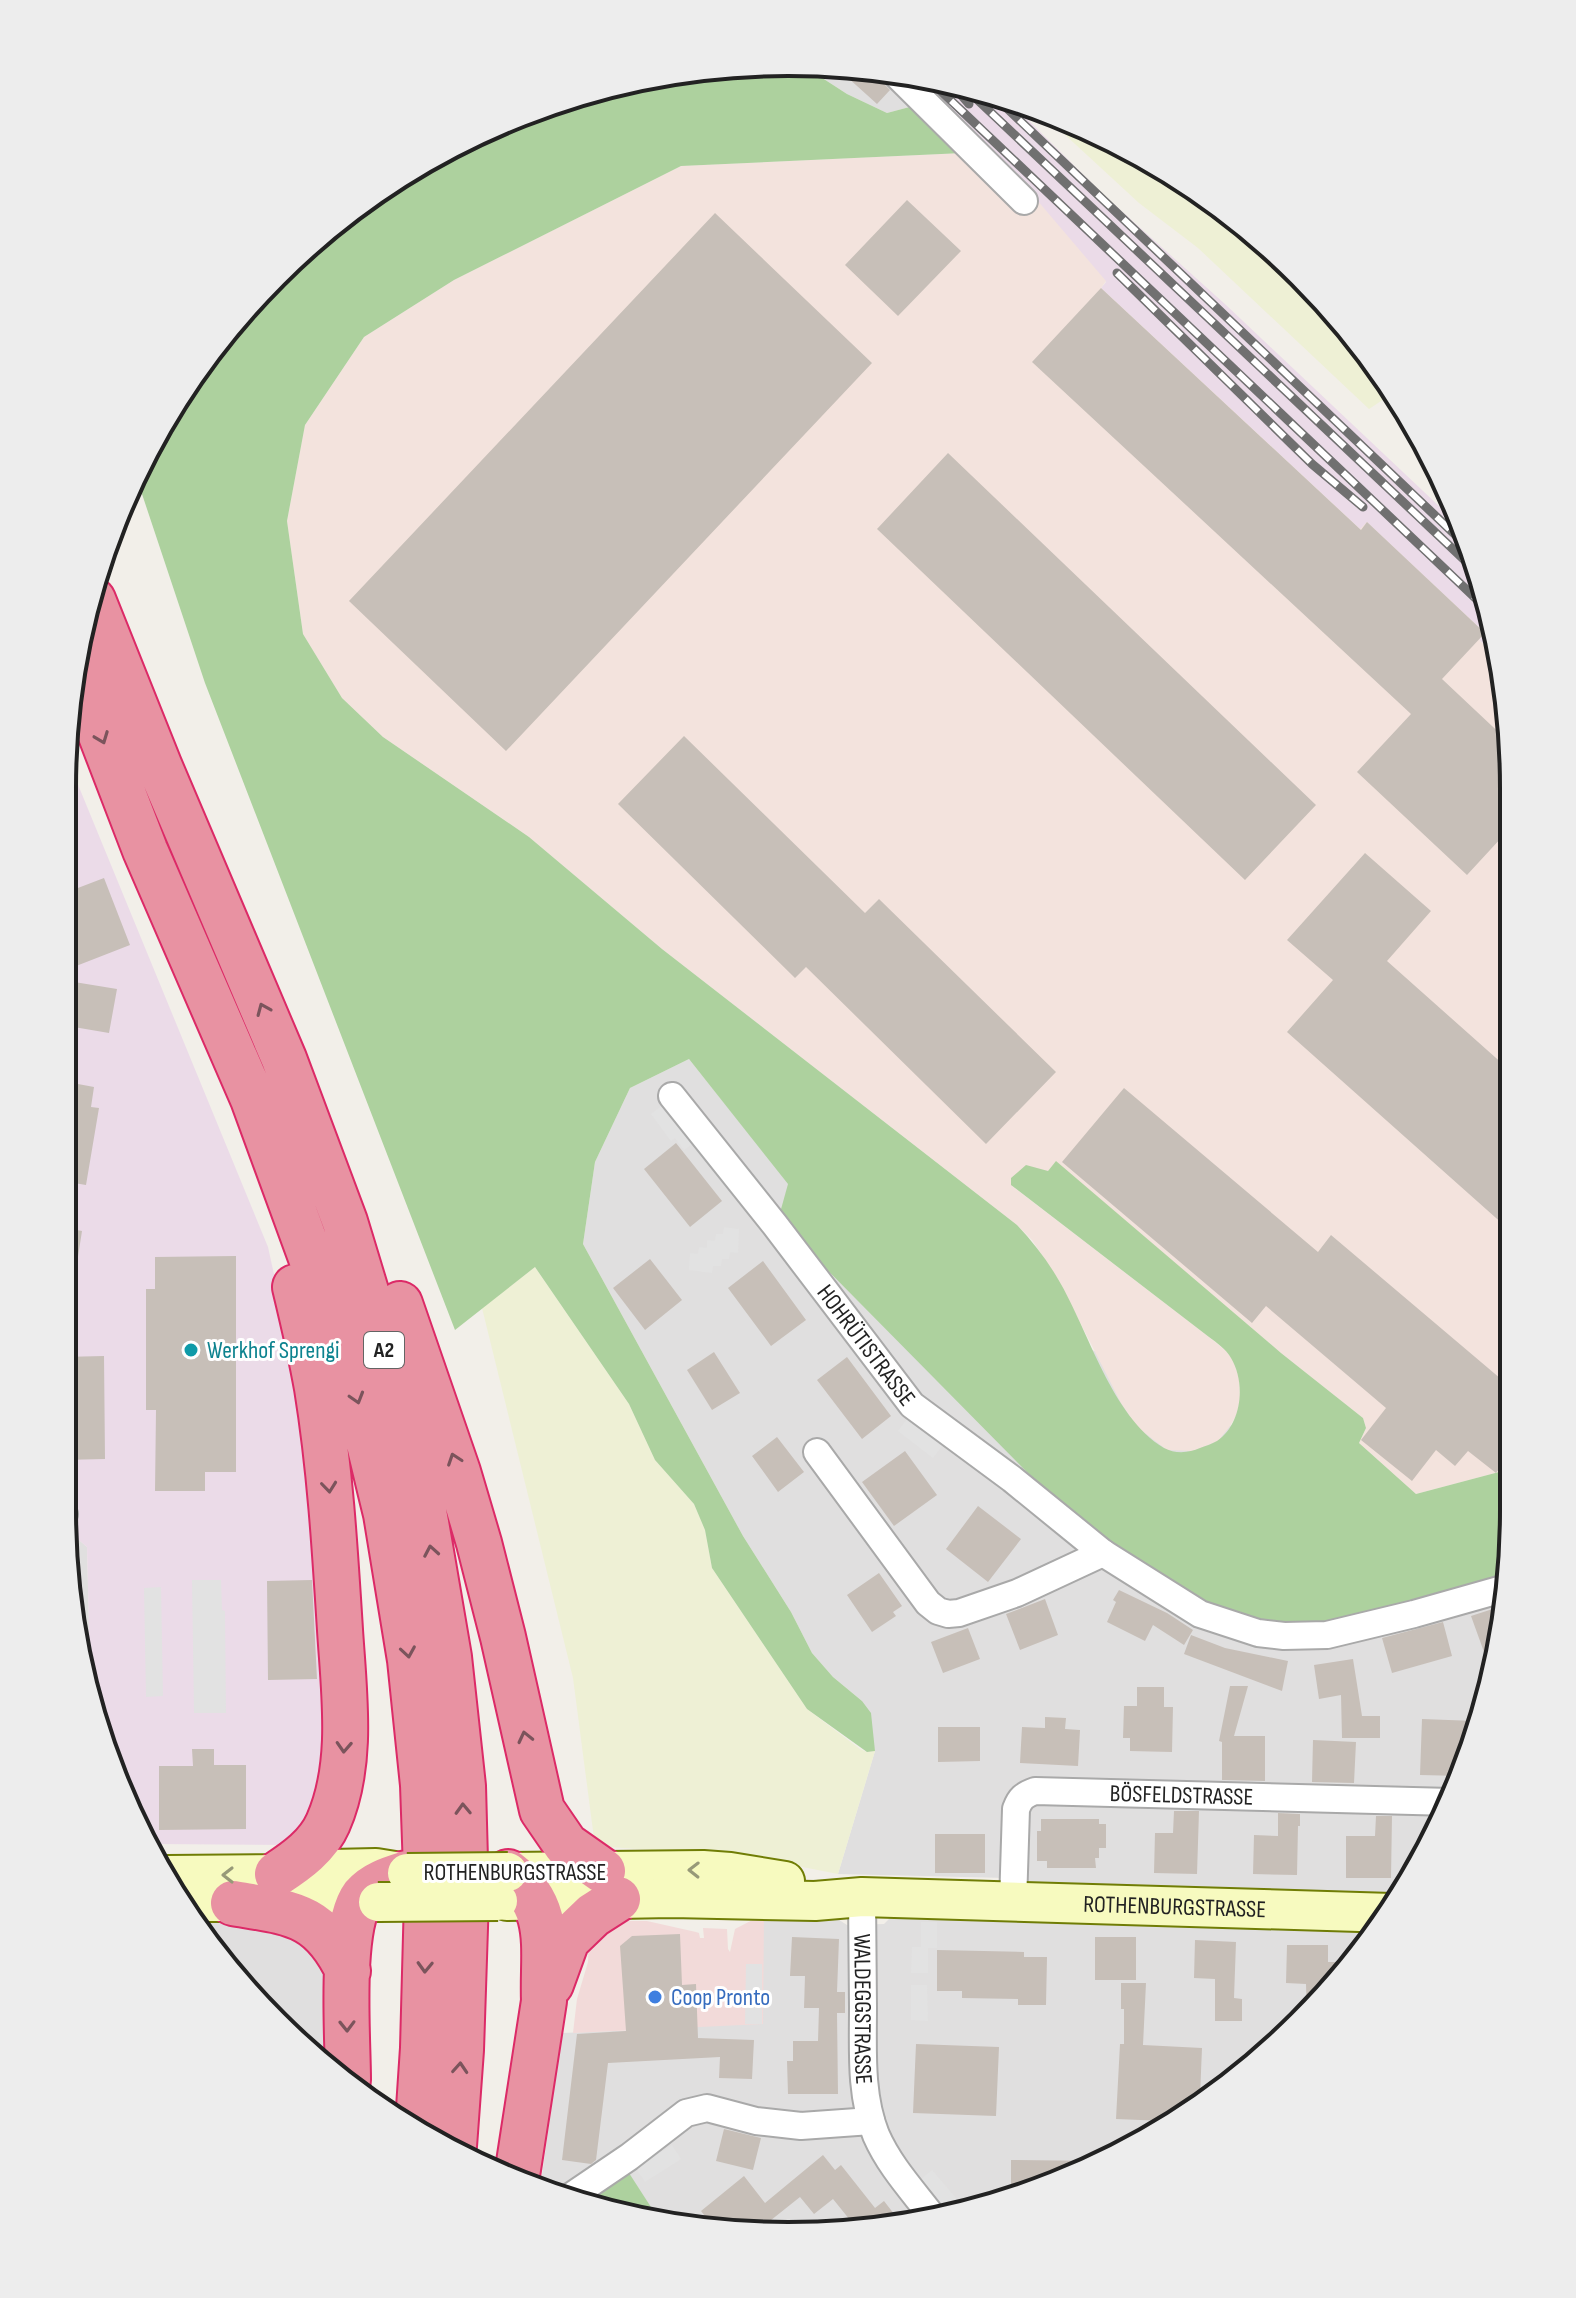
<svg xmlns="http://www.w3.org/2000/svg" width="1576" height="2298" viewBox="0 0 1576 2298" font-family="'Sofia Sans Condensed',sans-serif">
  <rect width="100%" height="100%" fill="#f2efe9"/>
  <path fill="#e0dfdf" d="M788,62l92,9 37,34 -30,8 -40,-19 -34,-22 -65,2 -20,-6z
    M689,1059l100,125 718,393 -7,75 -41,136 -58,107 -245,-5 -128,-5 -22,-7 -168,-4 37,-123 -13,-50 -29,-24 -21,-24 -21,-41 -48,-76 -160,-292 12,-82 35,-74z
    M64,1527l23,20 4,161 -4,-10z
    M764,1914l69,2 14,9 37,-1 5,-5 16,-4 475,13 -79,96 -191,137 -181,61 -235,8 -34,-9 -31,-47 -45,26 -44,-11 22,-156 128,-5z
    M191,1921h70l64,30v115l-15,-10z"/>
  <path fill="#f2dad9" d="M764,1914l-1,110 -190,9 4,-34 11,-37 1,-21 28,-16 10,-4h20l49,11 3,1 1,5h4l-1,-10 24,1 1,20 2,3 5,-23z"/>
  <path fill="#ebdbe8" d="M909,74l21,2 78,24 99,98 119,107 232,219 42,123 1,13 -22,-20 6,-7 -118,-110 -6,7 -260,-242 5,-6z
    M65,753l203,494 34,155 18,176 6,204 -31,63 -142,-1 -62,-136 -4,-161 -23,-20 -2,-17v-722z"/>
  <path fill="#f3e3dd" d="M963,153l68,40 75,88 -5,7 259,241 7,-7 118,111 -6,7 22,20 13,128v680l-98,26 -57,-51 7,-15 -3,-10 -82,-65 -225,-191 -8,9 -36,15 197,151 17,14 7,9 6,18 1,21 -3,15 -7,12 -12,15 -25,10 -26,-1 -30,-23 -16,-24 -63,-124 -26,-39 -15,-15 -355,-276 -133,-112 -146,-100 -41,-39 -39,-64 -16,-113 18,-96 59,-88 90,-57 227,-114z"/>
  <path fill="#eef0d5" d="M1036,108l30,9 126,68 110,90 85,122 -18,12 -171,-161 -59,-45z
    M535,1267l94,137 26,56 39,44 11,26 7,38 95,141 53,40 7,3 8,-1 -37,123 -86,-17 -157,-11 -22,-168 -91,-370z"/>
  <path fill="#add19e" d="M728,68l20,6 65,-2 34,22 40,19 30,-8 46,48 -282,13 -227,114 -90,57 -59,88 -18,96 16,113 39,64 41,39 146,100 133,112 355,276c16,17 30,35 41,54 31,52 53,137 106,169 11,6 25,5 36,0 5,-2 12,-4 17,-7 25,-17 29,-58 14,-83 -5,-9 -14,-15 -22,-21l-198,-152v-7l15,-13 22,6 8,-10 225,192 82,65 3,10 -7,15 57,51 98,-26v42l-7,67 -195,51 -61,-5 -43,-16 -119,-72 -311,-315 10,-36 -99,-125 -59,29 -35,74 -12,82 160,292 48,76 21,41 21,24 29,24 9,12 4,38 -8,1 -60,-43 -95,-141 -7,-38 -11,-26 -39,-44 -26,-56 -94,-137 -80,63 -250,-647 -67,-201 21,-57 116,-151 110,-90 126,-67 136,-41z
    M629,2173l31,48 -76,-21z"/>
  <path fill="#e2e2e2" d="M667,1102l29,39 -12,9 -9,-12 -4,3 -20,-27z
    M724,1227l15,2 -1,24 -8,-1 -1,7h-7l-1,7h-8l-1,7 -23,-3 1,-17 8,1 1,-7 8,1v-8l8,1 1,-7h7z
    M910,1415l35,27 -12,16 -35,-27z
    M192,1580h29l1,30 3,1 1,102h-32z
    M161,1587l2,109 -17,1 -2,-109z
    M921,1922h16v26h-9v25h-17l1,-26h9z
    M746,1964h16v60h-17z
    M911,1985h16l1,36 -17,-1z
    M672,2145l9,14 -36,23 -9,-14z
    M932,2170l29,34 -13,11 -29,-34z"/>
  <path fill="#c7bfb8" d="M836,67l34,3 20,20 -13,14z
    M907,200l54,51 -63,65 -53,-51z
    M715,213l157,150 -366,388 -157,-150z
    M1101,288l260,242 6,-8 118,111 -43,46 67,63 5,46v36l-47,51 -110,-103 54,-58 -379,-352z
    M948,453l368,352 -71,75 -368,-351z
    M684,736l181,177 14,-14 177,173 -70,72 -180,-177 -11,11 -177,-174z
    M1365,853l66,58 -44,50 127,113v160l-227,-202 46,-52 -46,-40z
    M104,878l26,67 -59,23 -9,-23v-38l12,-5 -4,-11z
    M62,980l55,9 -8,44 -47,-8z
    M62,1081l32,6 -3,20 8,1 -13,77 -24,-4z
    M1124,1088l194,164 13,-17 183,155v58l-18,25 -28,-22 -13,15 -19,-16 -24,31 -51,-41 25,-32 -120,-102 -14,17 -190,-161z
    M676,1143l46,58 -32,26 -46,-58z
    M62,1227l20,4 -10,64 -10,-1z
    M236,1256v216h-31v19h-50l1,-81h-10v-121h9v-32z
    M650,1259l32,41 -37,30 -32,-42z
    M763,1261l43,59 -35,26 -43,-58z
    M714,1352l26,41 -28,17 -25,-40z
    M104,1356l1,103 -43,1v-103z
    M847,1357l44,59 -29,23 -45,-59z
    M777,1437l27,35 -26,20 -26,-36z
    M905,1451l32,44 -43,31 -32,-44z
    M978,1506l43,33 -33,43 -42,-33z
    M879,1573l23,33 -9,6 3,4 -24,16 -25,-37z
    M312,1580l5,99 -49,1 -1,-99z
    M1119,1590l48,23 26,17 -9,15 -31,-20 -8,16 -38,-19 9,-20 -3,-2z
    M1045,1599l13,36 -38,15 -14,-36z
    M1505,1605l-4,41 -17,6 -13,-36z
    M1443,1622l9,34 -60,17 -10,-35z
    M968,1628l12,31 -37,14 -12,-31z
    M1191,1635l34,13 63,13 -6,30 -98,-37z
    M1353,1659l9,57h18v22h-38l-1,-43 -22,4 -5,-34z
    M1230,1686h18l-14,50h31v45l-43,-1v-38l-3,-1z
    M1137,1687h27v20h9l-1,45 -42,-1v-13h-7l1,-32h13z
    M1045,1717l21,1 -1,11 15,1 -2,36 -58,-3 2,-36 23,1z
    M1422,1719l53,2v13l-13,42 -42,-1z
    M938,1727h42v34l-42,1z
    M1313,1740l43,2 -2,41 -42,-1z
    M192,1749h22v16h32v64l-87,1v-64h34z
    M1174,1811h25l-2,63 -43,-1 1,-40h18z
    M1278,1813l22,1v12h-2l-1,49 -44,-1 1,-39 24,1z
    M1376,1816h16l-1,62h-45v-42h29z
    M1041,1819h58v5h7v24h-7v10h-4l1,10h-49v-7h-10v-30h4z
    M935,1834h50v39h-50z
    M680,1934l2,51 14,-1 2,54 56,2 -2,39 -33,-1 1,-21 -112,6 -12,97 -5,4 -29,-4 15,-126 49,-3 -6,-85 12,-10z
    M792,1937l47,2 -2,53h8v21h-8l1,81h-50l-1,-33h6v-20h25l1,-33h-15l1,-32h-15z
    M1095,1937h41v43h-41z
    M1195,1940l41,2 -2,56 8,1v22h-27v-42l-21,-1z
    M1287,1945h41v17h23l-44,55 -1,-33 -20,-1z
    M937,1950l87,2v5h23l-1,48h-28v-6l-56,-1v-7h-25z
    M1121,1983h25l-3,62 59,3 -2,48 -35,25 -49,-2 4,-75h4v-35h-3z
    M916,2044l83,3 -3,69 -83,-3z
    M724,2129l37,9 -8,32 -37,-9z
    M823,2155l12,15 6,-5 34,43 9,-7 17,22 -47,2 -21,-26 -19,15 -14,-17 -39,31 -46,1 -14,-18 43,-35 21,27z
    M1011,2160l91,1v3l-91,30z"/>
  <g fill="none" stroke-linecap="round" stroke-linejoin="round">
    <g stroke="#a9a9a9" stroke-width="30">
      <g id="street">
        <path d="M894,72l130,129"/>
        <path id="s1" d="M672,1096l103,129 137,180 100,74 91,74 97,61 58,19 26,3 43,-1 87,-21 92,-26"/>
        <path d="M817,1452l111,151 10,8 10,3 11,-1 58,-20 86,-40"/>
        <path d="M62,1512l2,2"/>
        <path id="s2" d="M862,1897c0,37 1,74 1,110 0,43 -3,88 13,128 14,32 38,57 59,85"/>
        <path id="s3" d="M1013,1903l3,-94c4,-11 8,-14 19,-18l416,11"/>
        <path d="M570,2197l59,-40 57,-44 21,-5 49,13 45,5 70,-5"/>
      </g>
    </g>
    <g stroke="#707d05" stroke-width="42">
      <g id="secondary">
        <path d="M508,1872l195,-2 27,2 55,9"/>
        <path d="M167,1875l123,-1 42,-5 44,-1 31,5"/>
        <path id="s4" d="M507,1901l165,-3 143,3 47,-4 530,16"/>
        <path d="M179,1902h199"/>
      </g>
    </g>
    <g stroke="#dc2a67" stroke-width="48">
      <path id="highway" d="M93,600l66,165 125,294 61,163 44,145 34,138 26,152 14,129 3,111 -5,153 -7,96
        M74,665l71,185 108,249 61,167 31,93 17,56 24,99 24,146 13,125 4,113 -4,150 -5,75
        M400,1304l58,168 21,71 24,94 39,173 24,35 37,26
        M508,1872c47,36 34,78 36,129l-28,181
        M277,1874c20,-13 41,-28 51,-51 26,-59 16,-130 12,-193 -5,-80 -10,-162 -23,-242 -6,-34 -14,-68 -22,-101
        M233,1903c59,10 87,10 115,68
        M551,1984l16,-44 26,-25 25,-16
        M348,2080c0,-43 -9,-152 15,-184 11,-13 28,-18 44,-23"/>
    </g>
    <use href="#street" stroke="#fff" stroke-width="26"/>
    <use href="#secondary" stroke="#f7fabf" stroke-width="38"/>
    <use href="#highway" stroke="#e892a2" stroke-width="44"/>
    <g stroke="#707070" stroke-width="9">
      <path id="rail" d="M925,76l563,534
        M950,82l19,22
        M965,88l509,481
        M993,95l472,449
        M1117,273l195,191 51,43"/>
    </g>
    <use href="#rail" stroke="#fff" stroke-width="6" stroke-dasharray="18" stroke-linecap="butt"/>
    <g stroke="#707d05" stroke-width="42" stroke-linecap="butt">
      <path id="secondary-bridge" d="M407,1873l101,-1
        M378,1902l120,-1"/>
    </g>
    <use href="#secondary-bridge" stroke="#f7fabf" stroke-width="38"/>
  </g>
  <defs><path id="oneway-chevron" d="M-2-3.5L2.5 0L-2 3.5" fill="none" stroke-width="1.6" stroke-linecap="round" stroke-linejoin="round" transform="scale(2)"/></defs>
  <g stroke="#7b545c">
    <use href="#oneway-chevron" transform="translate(102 738) rotate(69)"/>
    <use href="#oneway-chevron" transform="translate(263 1009) rotate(-113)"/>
    <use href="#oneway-chevron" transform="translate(357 1398) rotate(73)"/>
    <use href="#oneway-chevron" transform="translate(454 1459) rotate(-109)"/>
    <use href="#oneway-chevron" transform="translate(329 1487) rotate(84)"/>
    <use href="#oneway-chevron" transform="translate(431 1551) rotate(-100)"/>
    <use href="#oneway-chevron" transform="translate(408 1652) rotate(81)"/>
    <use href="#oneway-chevron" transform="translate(525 1737) rotate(-103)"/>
    <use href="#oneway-chevron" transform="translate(344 1747) rotate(93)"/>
    <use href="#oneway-chevron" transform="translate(463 1809) rotate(-92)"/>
    <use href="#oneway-chevron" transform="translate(425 1967) rotate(92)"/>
    <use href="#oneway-chevron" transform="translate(347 2026) rotate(89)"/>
    <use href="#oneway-chevron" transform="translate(460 2068) rotate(-86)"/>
  </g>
  <g stroke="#979978">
    <use href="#oneway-chevron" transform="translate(694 1870) rotate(-179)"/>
    <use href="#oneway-chevron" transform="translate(228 1875) rotate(180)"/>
  </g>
  <circle fill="#0f9aa8" stroke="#fff" stroke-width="3" cx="191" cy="1350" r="8"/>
  <circle fill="#3f7fe0" stroke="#fff" stroke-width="3" cx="655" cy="1997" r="8"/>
  <g text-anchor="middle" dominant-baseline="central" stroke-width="6" stroke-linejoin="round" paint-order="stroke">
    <rect fill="#fff" stroke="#646464" stroke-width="2" x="364" y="1332" width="40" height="36" rx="6"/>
    <g font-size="22" font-weight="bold" fill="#222">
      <text x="384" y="1350">A2</text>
    </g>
    <g font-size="24" fill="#222" stroke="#fff">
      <text stroke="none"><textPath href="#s1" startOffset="316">HOHRÜTISTRASSE</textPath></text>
      <text stroke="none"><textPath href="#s3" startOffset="268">BÖSFELDSTRASSE</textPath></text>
      <text x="515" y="1872">ROTHENBURGSTRASSE</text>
      <text stroke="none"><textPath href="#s4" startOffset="668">ROTHENBURGSTRASSE</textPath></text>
      <text stroke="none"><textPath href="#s2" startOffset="112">WALDEGGSTRASSE</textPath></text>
    </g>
    <g font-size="24" fill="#0d838f" stroke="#fff" text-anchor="start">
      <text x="207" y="1350">Werkhof Sprengi</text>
    </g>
    <g font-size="24" fill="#366cbe" stroke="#fff" text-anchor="start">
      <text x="671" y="1997">Coop Pronto</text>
    </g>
  </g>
  <path d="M0 0H1576V2298H0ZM788 76H788A712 712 0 0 1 1500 788V1510A712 712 0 0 1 788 2222H788A712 712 0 0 1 76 1510V788A712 712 0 0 1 788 76Z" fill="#ededed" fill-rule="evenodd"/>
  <path fill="none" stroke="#222" stroke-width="4" d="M788 76H788A712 712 0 0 1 1500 788V1510A712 712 0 0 1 788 2222H788A712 712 0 0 1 76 1510V788A712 712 0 0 1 788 76Z"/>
</svg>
